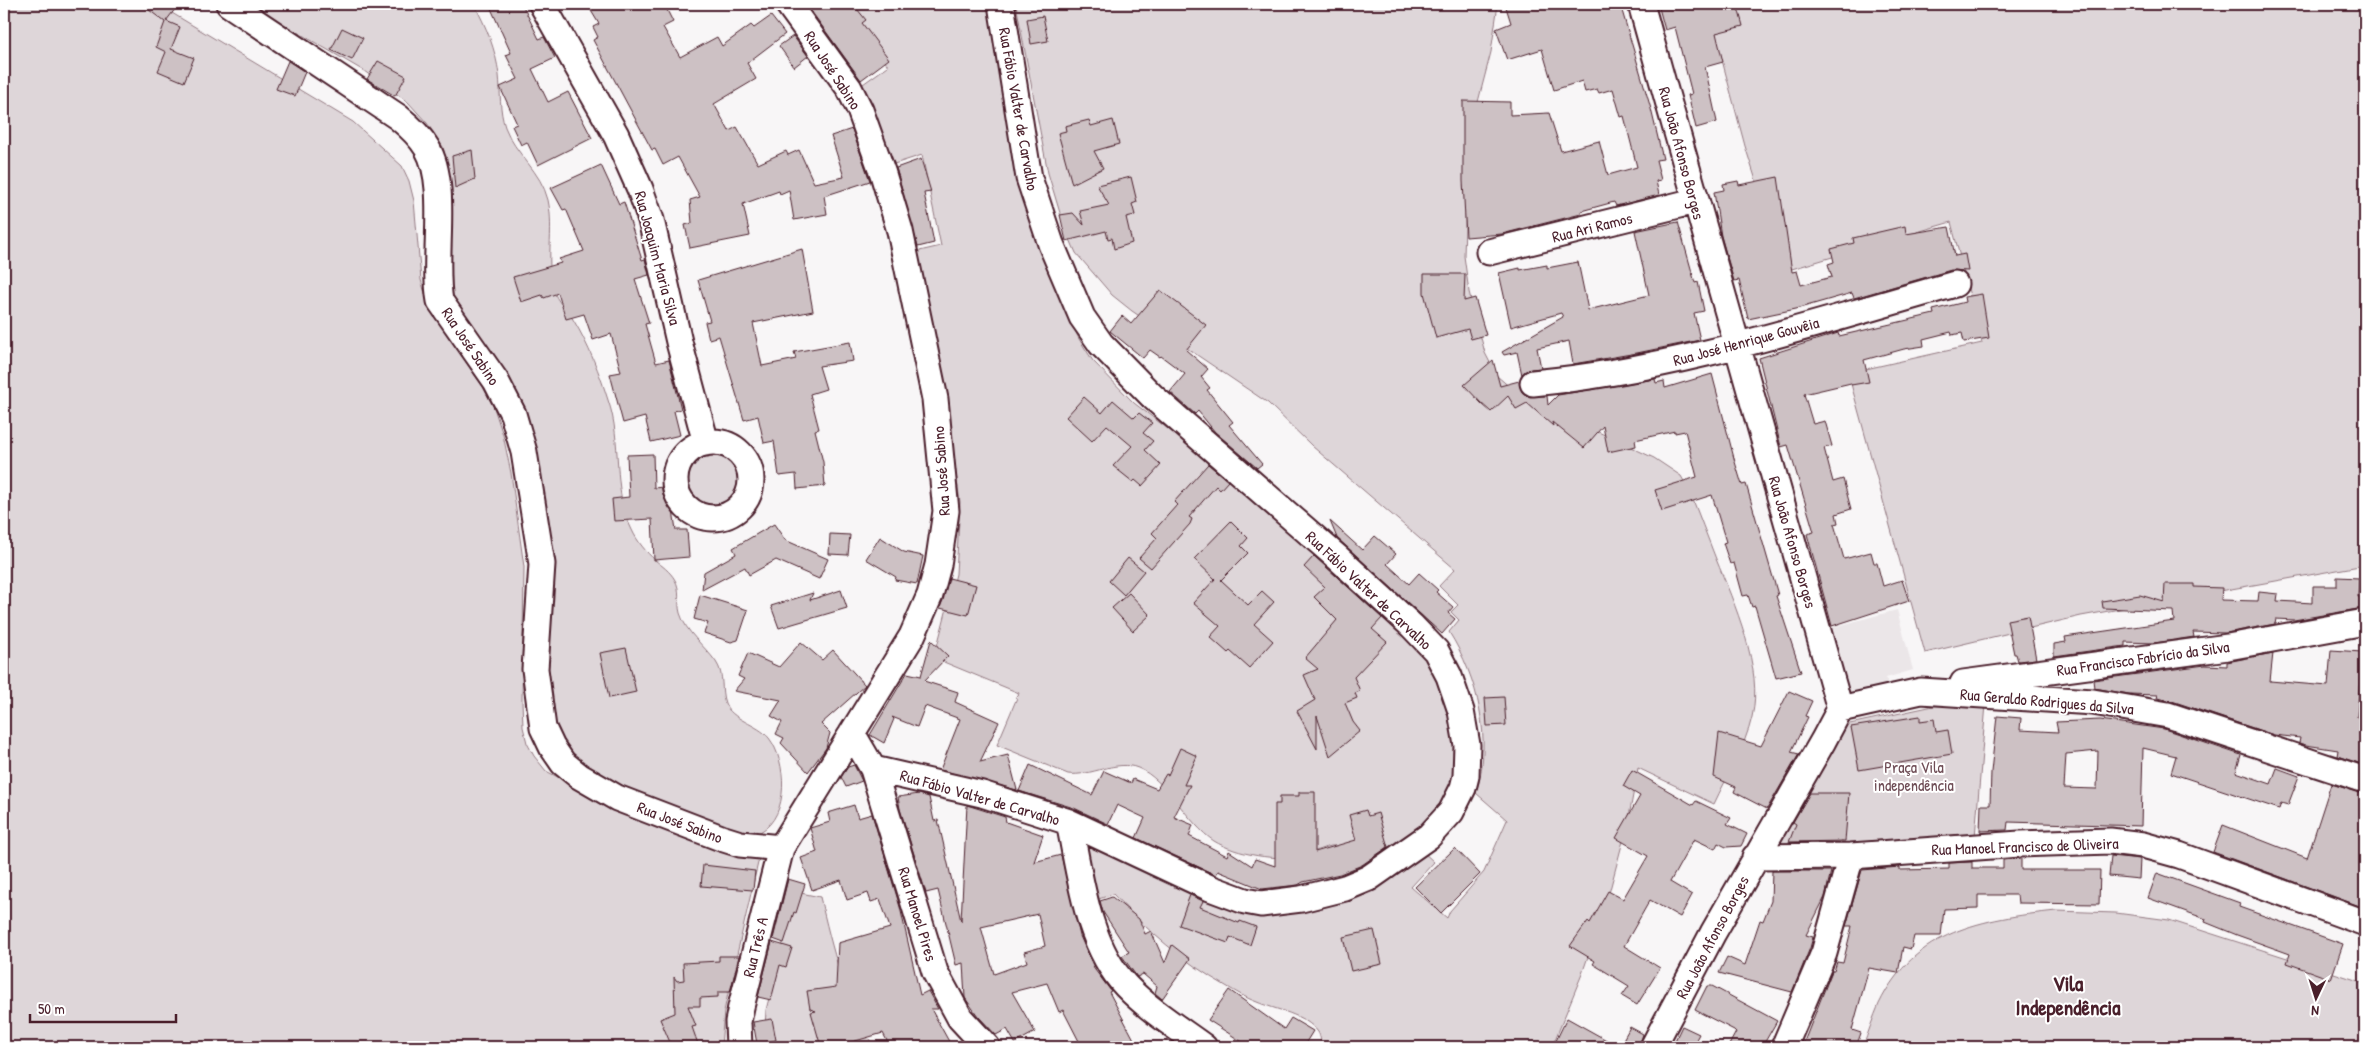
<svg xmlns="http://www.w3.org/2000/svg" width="2369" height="1051" viewBox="0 0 2369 1051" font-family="'Patrick Hand',sans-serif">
  <rect width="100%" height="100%" fill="#f8f6f7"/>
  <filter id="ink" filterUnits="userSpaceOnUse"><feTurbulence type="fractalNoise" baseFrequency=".02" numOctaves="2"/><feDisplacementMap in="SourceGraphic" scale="10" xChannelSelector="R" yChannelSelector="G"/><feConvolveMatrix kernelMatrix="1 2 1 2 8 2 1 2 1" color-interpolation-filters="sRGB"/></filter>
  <g filter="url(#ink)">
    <path fill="#ebe6e8" d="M1897,610l16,60 -27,8 2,6 -38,10 -4,-14 -6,1 -14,-52z"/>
    <path fill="#ded6d9" stroke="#947a82" d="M4,4h153l196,118 49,44 7,15 5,20 7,79 6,20 8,17 48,70 11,21 9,27 8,38 13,94 -2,134 1,26 4,16 7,13 12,15 51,26 163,57 -36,157 -3,36h-717z
      M249,4h225c12,22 22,46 25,71 2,18 0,35 6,52 10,27 36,44 43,73 7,32 -4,63 7,94 4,10 14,18 19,27 14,23 26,53 34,79 15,42 3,89 24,130 5,11 14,22 23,30 7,6 15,11 20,20 6,10 2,22 5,33 6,20 24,32 36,49 9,13 4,28 9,41 6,17 33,21 44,35 18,23 21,78 -9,94 -6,3 -13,2 -19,3l-125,-46 -48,-34 -20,-42 -9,-227 -88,-184 -3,-76 3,-32 -1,-16 -7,-31 -16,-24 -19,-21 -44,-31z
      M848,4h140l24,142 59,176 8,17 14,22 41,42 68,52 145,126 71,68 14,19 22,50 1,73c-11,11 -38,45 -50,51 -18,8 -36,8 -55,6 -6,-1 -13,-3 -19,-2 -10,2 -19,7 -29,10 -25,5 -65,-1 -88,-15 -26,-17 -48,-62 -76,-73 -22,-9 -47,9 -70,6l-71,-29 22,-52 -85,-35 22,-84 4,-72 -7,-50 -42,-199 30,-7 -19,-91 -34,11 -32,-77 32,-23z
      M1016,4h482l-7,48 -18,69 -7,70 -2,65 5,36 16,61 12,23 22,19 135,63 27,18 9,16c9,22 17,45 26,67 18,44 48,110 36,158 -7,30 -25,59 -38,87l-76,-36 -10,54 -21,79 -25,73 -30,73h-232c1,-5 1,-10 -2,-15 -13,-18 -42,-22 -61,-30 -11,-4 -21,-10 -31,-16 -41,-23 -81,-57 -113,-92l-20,7 -13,-63 135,63 159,-14 18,-10 30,-26 12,11 -23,25 36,31 3,-7 34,-39 23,-52 -31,-27c17,-53 2,-115 -27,-161l10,-12 -8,-8 7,-7 -19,-19 16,-17 -143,-123 -44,-43 -136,-92 -20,-16 -36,-42 -13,-30 -15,-50z
      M1707,4h658v561l-284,51 -156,37 -77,-280 134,-30 -31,-121 -166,49 -40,-125z
      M680 480a33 33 0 1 1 66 0a33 33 0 1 1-66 0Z
      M1952,702l34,2 -11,133 -201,15 71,-127z
      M796,892l24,5c12,50 25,106 54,150h-110l2,-37z
      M2056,911l60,2 53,7 196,63v64h-502c5,-14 10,-29 16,-43 36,-74 103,-85 177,-93z"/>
    <path fill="#cdc1c4" stroke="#4a1f2b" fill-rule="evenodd" d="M141,4h38l-13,17 14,6 -9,22 23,9 -10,24 -26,-11 8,-19 -10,-5 9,-25z
      M489,4h33l17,35 5,-2 11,21 -23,11 16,33 20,-10 24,46 -54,27 -11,-23 -6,3 -9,-19 5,-2 -17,-37 18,-8 -12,-24 5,-2z
      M587,4h77l9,18 -10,5 17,30 37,-20 5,9 29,-21 3,3 17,-12 14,18 -38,29 9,16 -42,25 15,27 8,-4 21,37 28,-13 2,4 11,-5 15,33 30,-6 -13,-41 21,-7 18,52 -46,15 3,18 -33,6 -5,-30 -9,4 -1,-3 -36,13 7,32 -60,12 -5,-23 7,-2 -2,-23 10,-3 -22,-40 -15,8 -8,-16 -3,1 -59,-110 5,-3 -5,-10 6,-3z
      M806,4h47l13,16 -4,3 27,36 -28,21z
      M1505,4h115l31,105 12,50 -7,1 5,20 -5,1 3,14 -43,11 -2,-4 -33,9v3l-79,20 -36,3 -3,-56v-80l47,1v13l39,-2 12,38 38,-10 9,34 29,-8 -13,-51 -3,1 -8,-28 -14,4 -2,-4 -12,3 -3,-11 -28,9 -12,-41 -35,11 -11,-31 15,-6z
      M1658,4h79l6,22 -27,7 7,29 -18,5 12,55 -21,6 -8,-33 4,-1 -17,-67 -10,3z
      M1043,16l5,25 -17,3 -4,-25z
      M342,28l21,10 -11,22 -21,-10z
      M793,36l15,20 -14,11 -15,-21z
      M288,61l17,11 -10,24 -19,-7z
      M378,61l28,15 -11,20 -28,-17z
      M1089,120l2,6 22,-6 6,24 -25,7 9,17 -31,16 -14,-51 8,-2 -1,-5z
      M472,150l3,29 -20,9 -3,-32z
      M921,159l10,33 -7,1 10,50 -16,4 -22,-79z
      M601,165l18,39 5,-2 18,58 3,-1 4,16 -14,4 14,44 -4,1 11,39 13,-3 12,49 -7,2 6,24 -29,7 -6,-25 -22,6 -13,-49 11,-2 -10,-38 -18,6 -9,-26 -18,5 -8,-26 -14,5 -2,-3 -21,7 -8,-25 48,-14 -2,-4 25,-8 -18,-42 -3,1 -12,-22z
      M1131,177l6,25 -5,2 3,11 -9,2 6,26 -18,6 -2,-11 -4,1 -2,-8 -40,10 -6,-26 13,-2 11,12 -4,-14 29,-6 -12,-20z
      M1778,177l14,95 5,-1 4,14 31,-8 -4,-13 6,-2 -3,-13 23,-6 -1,-5 52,-12 1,8 43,-7 6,29 10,-2 3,17 -17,-1 -97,28 -2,-5 -56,16 -48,10 -9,-39 -5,1 -13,-45 -7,-44 10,-2 -1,-6 15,-3 1,4z
      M1678,222l17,61 3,-1 6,29 -10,2 6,27 -63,13 -64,11 -4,-23 -32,7 4,20 -10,1 -9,6 -5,-23 -13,3 -2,-3 61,-35 -2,-4 -50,14 -12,-54 21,-5v2l27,-5v3l31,-6 10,48 61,-15 -14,-64z
      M802,249l11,62 -60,12 9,43 34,-7 -2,-7 56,-10 3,19 -34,5 7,23 -16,5 9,35 -4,1 8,32 2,24 -28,3 -1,-15 -17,2 -5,-35 -10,2 -6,-27 -14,4 -25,-84 -10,3 -4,-17 5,-1 -12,-41z
      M1424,274h41l-1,27 11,-3 11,37 -15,4 -3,-10 -32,9 -12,-45z
      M1160,290l46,35 -20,25 22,19 -7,8 9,11 -3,2 26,32 -4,3 33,39 -5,4 -42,-36 -17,-21 -3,3 -25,-22 15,-18 -24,-18 -1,1 -10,-7 -7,8 -33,-27 12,-15 9,8z
      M1982,294l7,44 -25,4 -2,-9 -10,2 -1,-3 -28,7 1,7 -20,3 -40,11 5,22 -18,3v-2l-47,11 9,30 12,-3 7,25 -8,2 9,34 10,-3 8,30 -15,5 2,9 -4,1 10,35 27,-7 3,11h3l6,23 19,-6 7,21 -77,25 -25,-92 7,-2 -26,-87 -7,2 -22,-89 79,-25 1,3 95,-22 -1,-4 32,-8 -1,-5z
      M1493,360l7,26 19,-5 3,11 6,4h19l1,9 10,-10 97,-16 1,4 8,-2 1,7 47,-14 23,88 7,23 4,-1 32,111 -2,1 25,76 -25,6 -21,-72 -3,1 -4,-12 -5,1 -9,-33 -4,1 -7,-21 3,-1 -14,-47 -50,16 -7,-21 42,-13 -12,-46 -10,2v-2l-40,9 1,6 -28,6 -5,-26 -19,22 -32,-26 1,4 -26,-23 -11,6 -8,-13 -17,16 -10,-9 -17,-18z
      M1084,397l18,16 11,-13 21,18 5,-5 13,10 -9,10 10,8 -8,9 16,15 -19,21 -7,-6 -2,2 -20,-16 19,-20 -25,-21 -15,16 -26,-24z
      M653,454l1,34 9,-1 1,11 7,-1 5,33h11l2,27 -35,3 -2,-41 -38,2 -2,-22 17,-2 -2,-42z
      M1208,464l20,17 -8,9 -4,-4 -27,31 3,2 -2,5 -39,44 -12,-10 18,-20 -5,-5 25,-28 -3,-3z
      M1231,521l17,17 -7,8 7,7 -27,27 27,25 14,-14 12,11 -20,22 19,17 -24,27 -19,-17 -2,2 -18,-16 10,-11 -27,-23 22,-24 -21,-20z
      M1330,521l32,29 13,-14 21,18 -9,10 22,20 10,-11 19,17 -2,2 17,15 -5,6 7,6 -13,15 -105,-96z
      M774,524l11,16 43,19 -9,20 -43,-19 -27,15 -4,-8 -43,23 2,-18 32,-18 -3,-6z
      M830,534l20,1 -2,20 -19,-1z
      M880,537l24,15 19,4 -6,28 -22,-4 1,-3 -30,-18z
      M1314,556l68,62 -10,11 15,13 -33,35 6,14 -5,2 2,5 -12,5 8,19 7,9 -30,25 -13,-40v33l-20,-38 18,-11 -11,-25 14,-6 -13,-11 32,-38 -23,-23 11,-10 -21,-20z
      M1128,558l16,13 -20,24 -15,-14z
      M2337,577l22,1 -1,19h6l-1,11 -69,12 -18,-1 -1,5 -49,9 -33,-1 1,5 -40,6 -29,-1v4l-71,10v-12l12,-2 -1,-5 109,-16 -1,-10 -70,-3 -1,-7 38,-6 24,7 1,-18h29v3l28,1 -1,12 37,1 1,-9 19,2 -1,7 36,2v-17h24z
      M949,578l27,7 -8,30 -28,-7z
      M841,590l6,18 -68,20 -8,-22 42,-13 -3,7z
      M1129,593l21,22 -17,16 -21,-23z
      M700,595l48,15 -10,30 -7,2 -27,-9 4,-10 -14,-4z
      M2028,616l8,43 -18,2 -2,-7h-2l-7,-34z
      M931,640l17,16 -24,25 34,11 -3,10 44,20 -19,40 28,-7 9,35 -77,-20 20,-51 -35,-13 -8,21 -25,-10 2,2 -10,24 -14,-8 37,-62 14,3z
      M801,642l21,18 11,-10 32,35 -44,39 9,9 -4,15 -18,24 -27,-29 3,-5 -8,-4 6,-12 -11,-6 10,-16 -47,-9 10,-12 -6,-3 10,-23 31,14z
      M626,648l10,44 -27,6 -9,-45z
      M2331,650l31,2 -5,65 8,3v45l-28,-9 1,-6 -32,-5 -7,-2 1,-5 -26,-3 -102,-34 -15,-3 1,-3 -29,-1 -35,-6 -1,-8 112,-15 22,1v-4l46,-9 -3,28 58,5z
      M1789,691l23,10 -7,15 3,1 -17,35 8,2 -32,55 -33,-17 2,-5 -22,-10 5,-44 42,13z
      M1504,697l2,28 -19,1 -2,-28z
      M1920,716v5l14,-2 2,13 12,-2 4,24 -93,16 -8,-43z
      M1997,716l24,2 -1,12 38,2 -2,-10 44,-2 64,9 77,26 -5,17 35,12 6,-16 22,8 -11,29 -7,-2 -2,6 -108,-36 5,-17 -33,-8 -2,78 -133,-4 -1,8 -27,1 1,-26h9l1,-33zM2098,751l-1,38 -33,-1 2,-34z
      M1180,748l17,8 -13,29h6l-16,32 19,8 -4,11 38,20 2,-5 23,15 3,-7 20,7v-62h5v-8h19v-4h16v60l41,-12 -7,-25 17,-5 2,6 10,-3 10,34 -26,18 -22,9 -37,8 -5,3 -36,4 -44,-18 -2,4 -80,-37 9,-20 -28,-13 -9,19 -34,-16 -55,-17 11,-26 62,30 12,-24 27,12 2,-4 24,10 9,-15 2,1z
      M854,765l8,16 -16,6 -5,-10 7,-10z
      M1632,770l61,35 3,-4 35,17 -4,6 20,10 -6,12 -15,1 -8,-4 -3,6 -21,-10 -24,43 22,13 -12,22 -30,-17 -26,46 36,22 -23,37 -15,-9 7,-10 -36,-22 2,-3 -25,-15 18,-25 2,2 18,-32 15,8 25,-43 -32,-18 24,-42 -17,-10z
      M2331,784l34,10v114l-152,-56 10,-27 84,33z
      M1810,793h39l-4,48 -56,1 7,-18 -3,-2z
      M919,794l10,3 5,24 4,-1 23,101 6,-116 38,12 1,5 37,13 -9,27 27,-7 19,81 15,34 16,21 -2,1 29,55h-56l-19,-37 -4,2 -12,-29 -35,9 23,40 -20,11 -8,-14 -11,6 -18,-19 -13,-18 -2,-35 -7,2 -18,-75 -12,3 -26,-84 -2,-12zM1038,914l7,32 -21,6 3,10 -33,12 -13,-47z
      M854,805l4,13 14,-4 28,93 20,88 8,-4 10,18h-7l21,38h-62l-7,-14 -38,11 1,3h-25l-10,-35 5,-1 -6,-2 -3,-18 29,-4 2,-44 52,-15 -10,-29 -9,3 -3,-9 -21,7 -6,-20 -29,10 -11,-32 16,-6 -7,-24 20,-6 -2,-9z
      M1455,848l25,26 -39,39 -26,-26z
      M2111,856l29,3 -1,20 -30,-3z
      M2021,858v12h79l-1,34 -81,-1 -1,-8h-39v13l-34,1 -3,27h-27l-3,13 -8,-2 -5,26 -29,-5 -17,62 9,3 -5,14h-54l30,-76h2l3,-9 6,1 9,-37h-6l16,-56 38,-3v3l49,-1v-6l23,-1v6h31v-8z
      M703,865l52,6 -2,19 -52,-4z
      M1772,871h59l-6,26 -19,38 7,2 -3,11 -18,44 -73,-19 8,-16 18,8 15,-45 3,1 8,-20z
      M2157,873l83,30 -1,4 104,37 -12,35 -44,-16 3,-9 -53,-19 -32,-13 1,-3 -58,-21z
      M788,879l17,5 -9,29 -2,-1 -10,31 -11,-4z
      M1190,895l13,6 -3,6 39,16 1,-2 16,6 -6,18 -20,-8 -2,6 -49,-18z
      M1112,897l27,22 6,15 6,-3 14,32 7,-18 18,14 -28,40 -7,-6 2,-7 -14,-12 -6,3 -15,-21 7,-4 -26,-40 -3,-11z
      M1374,930l8,34 -31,7 -8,-34z
      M772,942l20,6 -6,19 -6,-2 -9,35 -13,-3z
      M719,956h20l-9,36h-12v5l-18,1v8h-12l8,20 -4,1 7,20h-27l-12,-28 15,-6 -1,-36 3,4 7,-1 -1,-17 36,-2z
      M1707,986h5l65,35 -15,26h-34l8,-15 -2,-2 -39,-20z
      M1229,990l55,39 7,-11 22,13 -10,16h-53l-42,-27z
      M1567,1018l52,29 11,-20 13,7 -4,13h-86z
      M772,1019l4,21 -19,4 -4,-22z
      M1682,1026l17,8 -7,13h-20z"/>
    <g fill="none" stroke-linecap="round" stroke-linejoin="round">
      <g stroke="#4a1f2b" stroke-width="29">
        <path id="minor" d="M229,4l169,113c11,9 22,19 29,31 22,37 5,109 13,153l56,80 17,33 11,38 18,112 -7,105 8,59 9,19 11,16 16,13 38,22 104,40 19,6 41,4
          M542,4l74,131 24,54 11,31 28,122 27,101
          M1641,4c65,235 133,469 199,705l-17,32 -110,192 -60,114
          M1489,252l206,-51
          M1533,383c144,-13 283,-60 422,-99
          M675 480a38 38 0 1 1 76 0a38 38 0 1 1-76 0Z
          M1963,683l265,-36 137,-25
          M1840,709l81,-18 172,11 75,13 197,65
          M852,733l21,36 109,25 87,28 141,66 35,13 16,3 40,-5 44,-11 24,-10 60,-42 22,-24 12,-24 3,-12 1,-31 -6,-34 -12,-35 -13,-25 -24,-25 -74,-68 -185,-161 -52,-53 -19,-27 -31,-73 -22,-66 -28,-174
          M873,769l62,203 25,46 27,29
          M1069,822c11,53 18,123 57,164 23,24 52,42 78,61
          M1755,857l96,-1 169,-12 90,-3 33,4 36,10 186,68
          M739,1047l-1,-25 3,-15 40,-159 131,-212 18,-41 8,-30 8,-54 -11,-112 -35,-168 -17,-57 -23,-64 -11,-22 -61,-84
          M1784,1047l40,-94 27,-97"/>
      </g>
      <use href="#minor" stroke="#fff" stroke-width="25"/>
    </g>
  </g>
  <g text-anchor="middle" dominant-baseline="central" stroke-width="4" stroke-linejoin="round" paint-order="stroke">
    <g font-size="16" fill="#4a1f2b" stroke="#fff">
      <text transform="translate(833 70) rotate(57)">Rua José Sabino</text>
      <text transform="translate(1019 109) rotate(80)">Rua Fábio Valter de Carvalho</text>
      <text transform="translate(1682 153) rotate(75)">Rua João Afonso Borges</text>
      <text transform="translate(1592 227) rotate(-14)">Rua Ari Ramos</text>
      <text transform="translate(658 258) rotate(75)">Rua Joaquim Maria Silva</text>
      <text transform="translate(1746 341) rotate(-15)">Rua José Henrique Gouvêia</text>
      <text transform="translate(471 346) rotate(56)">Rua José Sabino</text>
      <text transform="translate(941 471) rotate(-94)">Rua José Sabino</text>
      <text transform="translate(1793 542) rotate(74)">Rua João Afonso Borges</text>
      <text transform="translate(1369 590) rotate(43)">Rua Fábio Valter de Carvalho</text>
      <text transform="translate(2143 658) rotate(-8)">Rua Francisco Fabrício da Silva</text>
      <text transform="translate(2047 701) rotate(5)">Rua Geraldo Rodrigues da Silva</text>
      <text transform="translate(980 797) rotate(16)">Rua Fábio Valter de Carvalho</text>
      <text transform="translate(680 822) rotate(21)">Rua José Sabino</text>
      <text transform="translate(2025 846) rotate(-2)">Rua Manoel Francisco de Oliveira</text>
      <text transform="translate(918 914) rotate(73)">Rua Manoel Pires</text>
      <text transform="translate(1712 937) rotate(-62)">Rua João Afonso Borges</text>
      <text transform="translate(755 947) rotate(-76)">Rua Três A</text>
    </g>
    <g font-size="16" fill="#6f4d56" stroke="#fff">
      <text x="1914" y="767">Praça Vila<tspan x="1914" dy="18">independência</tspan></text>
    </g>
    <g font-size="21" font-weight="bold" fill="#4a1f2b" stroke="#fff">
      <text x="2068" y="983">Vila<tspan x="2068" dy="24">Independência</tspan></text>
    </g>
  </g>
  <rect width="2369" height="1051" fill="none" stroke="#fff" stroke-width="20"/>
  <rect x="10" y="10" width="2349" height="1031" fill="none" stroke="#4a1f2b" stroke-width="2" filter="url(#ink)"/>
  <g transform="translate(2316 998) rotate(184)" stroke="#ffffff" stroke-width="4" paint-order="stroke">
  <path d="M0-4L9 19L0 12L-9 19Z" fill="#4a1f2b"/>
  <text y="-8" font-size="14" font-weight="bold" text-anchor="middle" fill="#4a1f2b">N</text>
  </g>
  <path d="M30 1014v8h146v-8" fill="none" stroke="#4a1f2b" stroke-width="2.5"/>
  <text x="38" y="1014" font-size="15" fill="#4a1f2b" stroke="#ffffff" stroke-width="4" paint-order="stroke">50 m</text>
</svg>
